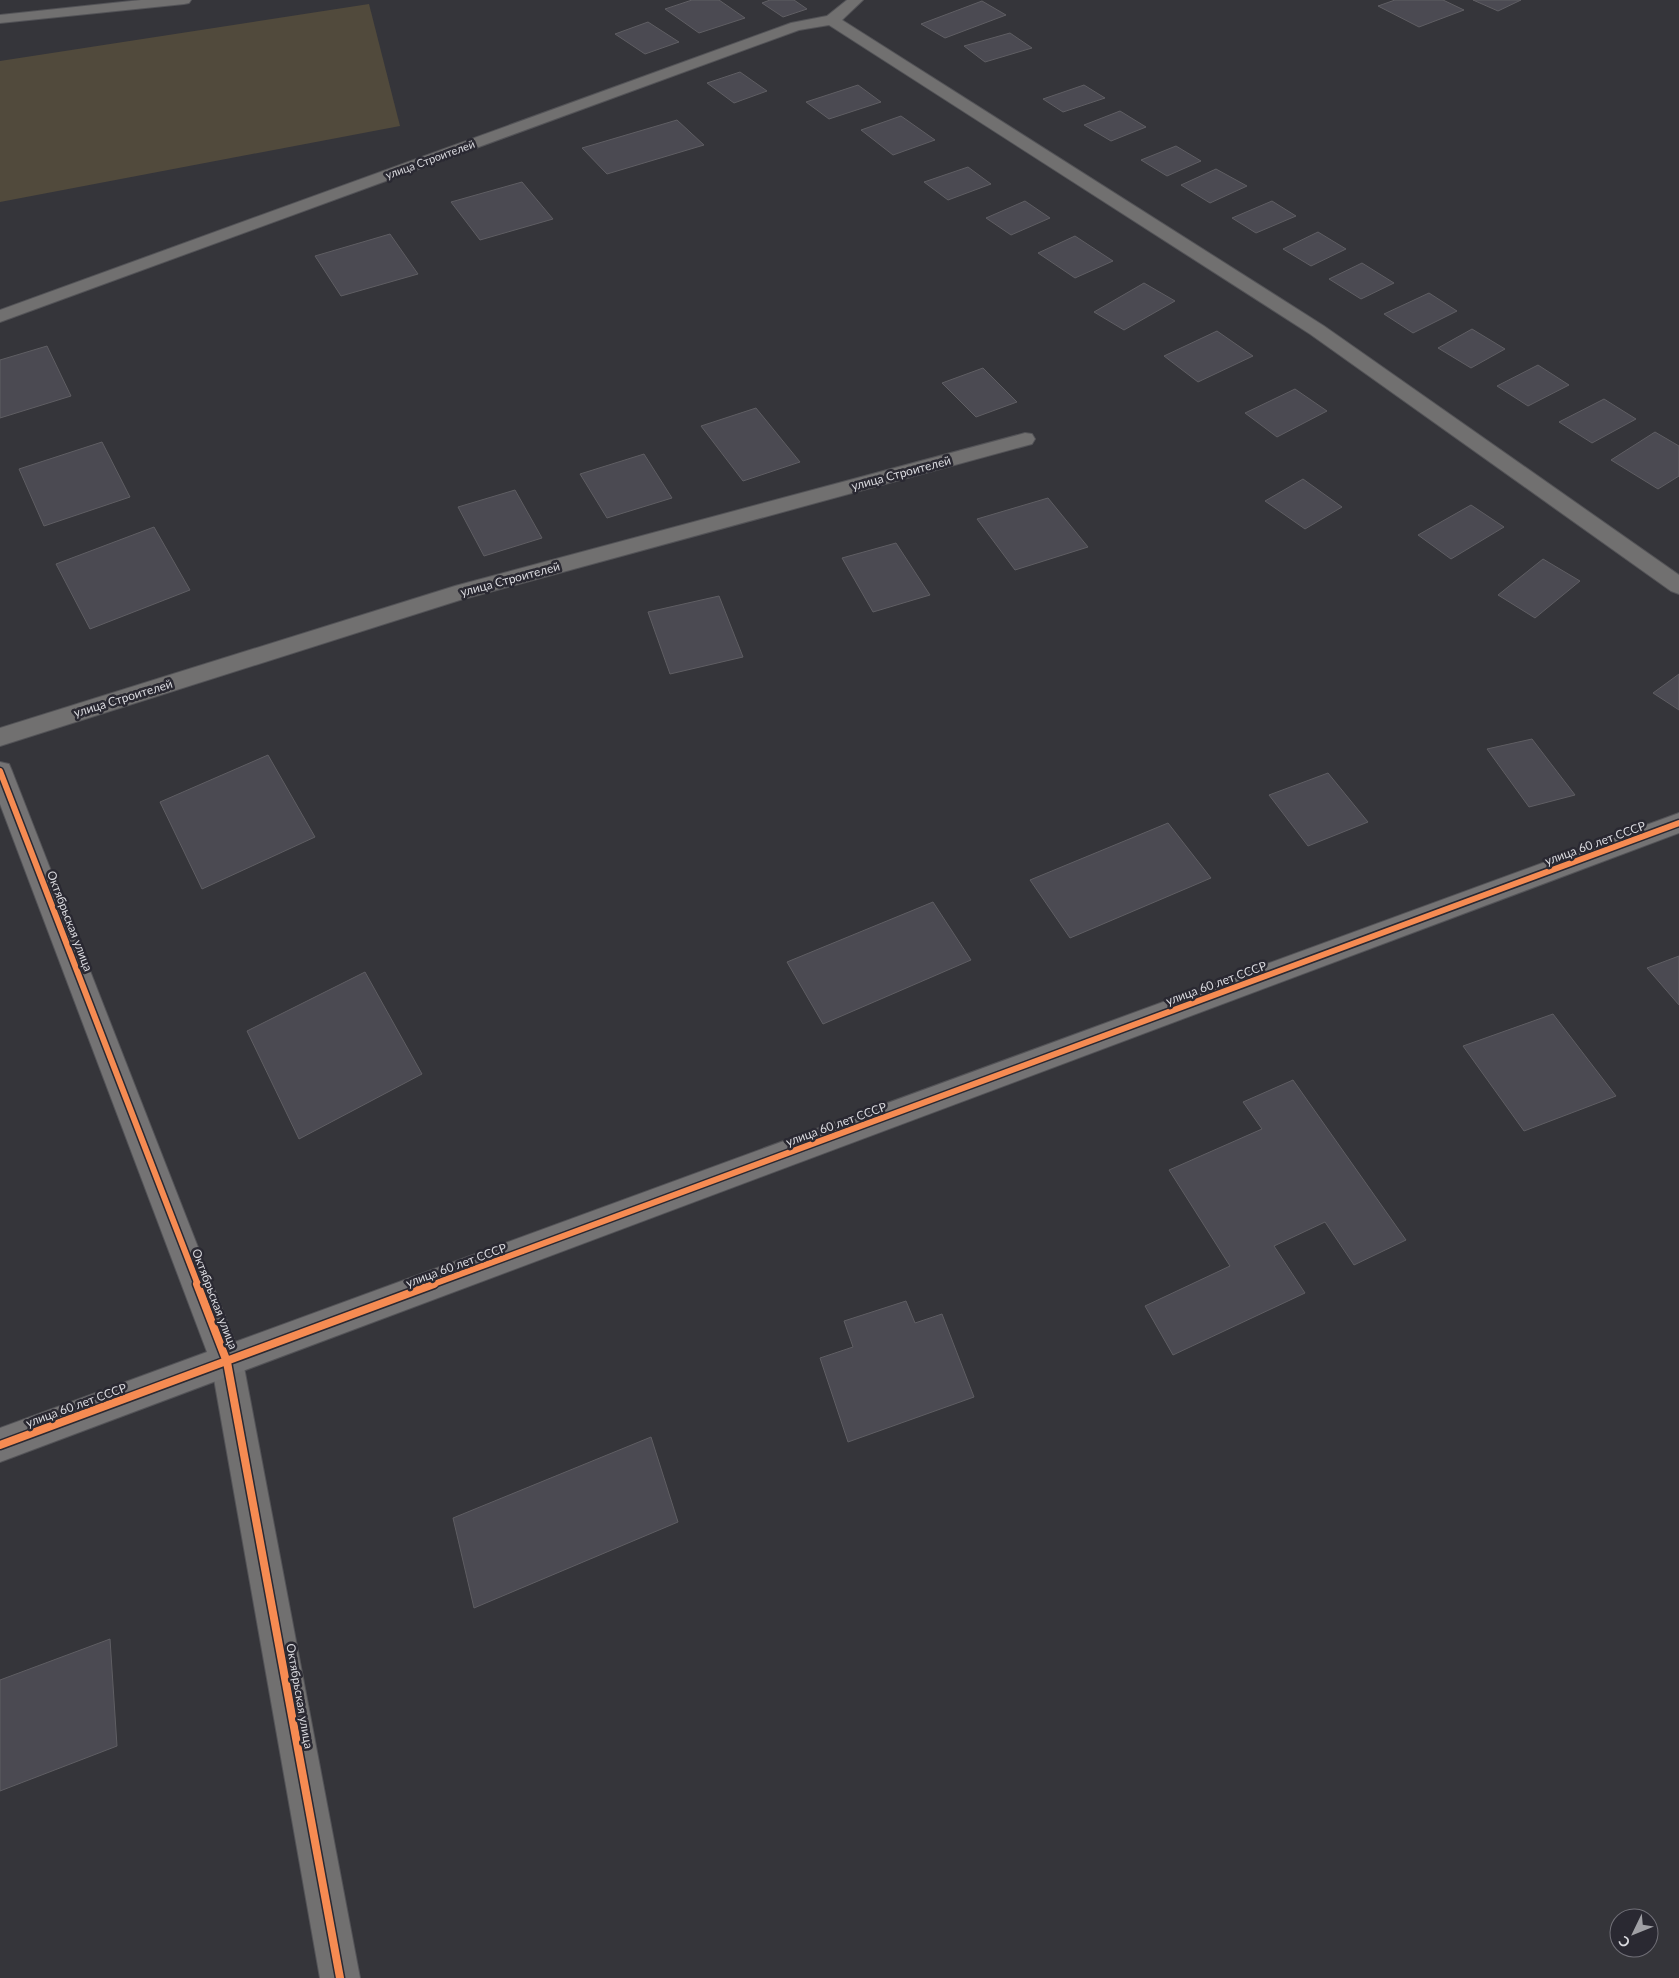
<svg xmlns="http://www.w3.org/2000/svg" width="1679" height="1978" viewBox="0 0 1679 1978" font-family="Lato,sans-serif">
  <rect width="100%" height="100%" fill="#35353a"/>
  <path fill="#514a3c" d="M369,4l31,122 -400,76v-141z"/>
  <path fill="#4b4a52" stroke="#5f5e63" d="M692,0h27l26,18 -46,15 -34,-24z
    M770,0h24l13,9 -24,8 -21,-14z
    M1395,0h48l21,10 -45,17 -41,-21z
    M1473,0h48l-23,11z
    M982,1l24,14 -61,23 -24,-14z
    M648,22l31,20 -34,12 -30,-20z
    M1010,33l22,15 -47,14 -21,-16z
    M740,72l27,19 -33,12 -27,-20z
    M858,85l23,17 -52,17 -23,-17z
    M1084,85l21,13 -42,14 -20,-13z
    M1120,111l26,16 -35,14 -27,-16z
    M901,116l34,24 -42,15 -32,-25z
    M677,120l27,25 -97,29 -25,-26z
    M1176,146l25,15 -34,15 -26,-16z
    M968,167l23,17 -43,16 -24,-18z
    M1216,169l31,17 -37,17 -29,-18z
    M522,182l31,37 -73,21 -29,-38z
    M1025,201l25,17 -39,17 -25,-17z
    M1272,201l24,15 -40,17 -24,-15z
    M1318,232l28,17 -35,17 -28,-17z
    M390,234l28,40 -77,22 -26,-40z
    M1075,236l38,25 -38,17 -37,-25z
    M1362,263l32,20 -33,16 -32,-20z
    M1144,283l31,18 -51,29 -30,-18z
    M1429,293l28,18 -44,22 -29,-19z
    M1472,329l33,20 -34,19 -33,-20z
    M1217,331l36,25 -55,26 -34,-26z
    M47,346l24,50 -71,22v-58z
    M1538,365l31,20 -41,21 -31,-20z
    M983,368l34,34 -41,15 -34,-34z
    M1295,389l32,22 -50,26 -32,-24z
    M1604,399l32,20 -44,24 -33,-21z
    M756,408l44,54 -57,19 -42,-55z
    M1655,432l24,14v30l-21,13 -47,-29z
    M102,442l28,55 -86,29 -25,-57z
    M644,454l28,44 -65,20 -27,-44z
    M1303,479l39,28 -37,22 -40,-28z
    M515,490l27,48 -58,18 -26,-49z
    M1048,498l40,49 -73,23 -38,-51z
    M1471,505l33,22 -53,32 -33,-24z
    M154,527l36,63 -100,39 -34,-65z
    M896,543l34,52 -57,17 -31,-54z
    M1543,559l37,22 -45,37 -37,-23z
    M719,596l24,61 -73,17 -22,-62z
    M1679,674v36l-26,-17z
    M1532,739l43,56 -46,12 -42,-58z
    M268,755l47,82 -113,52 -42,-87z
    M1328,773l40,49 -60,24 -39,-51z
    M1168,823l43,55 -141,60 -40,-58z
    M933,902l38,58 -148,64 -36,-62z
    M1679,956v49l-32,-37z
    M365,972l57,102 -123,65 -52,-108z
    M1553,1014l63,82 -92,35 -61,-85z
    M1293,1080l113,160 -52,25 -29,-43 -51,24 31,47 -132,62 -28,-49 85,-40 -61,-96 93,-41 -19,-27z
    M906,1301l9,22 27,-9 32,83 -126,45 -28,-84 33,-11 -9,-26z
    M651,1437l27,85 -204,86 -21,-90z
    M110,1639l7,107 -117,45v-111z"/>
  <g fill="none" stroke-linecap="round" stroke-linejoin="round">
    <g stroke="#535357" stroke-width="2">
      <path id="street" d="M141,0h50l-2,3 -5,1 -184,19v-8z
        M847,0h16l-21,20 482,306 355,249v19l-8,-3 -361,-257 -481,-309 -30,5 -799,292v-12l791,-287 36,-7z
        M1025,433l7,1 3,5 -3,5 -572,156 -460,146v-18l455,-142z
        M227,1346l11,5 5,11 117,616h-40l-109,-616 5,-11z"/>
    </g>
    <g stroke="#535357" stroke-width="2">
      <path id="secondary" d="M0,762l9,2 3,7 223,571 1444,-529v20l-1679,629v-34l207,-76 -207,-548z"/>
    </g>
    <use href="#street" fill="#717070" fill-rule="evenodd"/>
    <use href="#secondary" fill="#747374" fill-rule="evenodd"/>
    <g stroke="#2a2932" stroke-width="9">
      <path id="cycleway-far1" d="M0,771l198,514
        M431,1285l1248,-462"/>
    </g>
    <g stroke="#2a2932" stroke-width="11">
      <path id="cycleway" d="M197,1284l30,78 113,616
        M0,1445l434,-161"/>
    </g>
    <use href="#cycleway-far1" stroke="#f68b52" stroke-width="6"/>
    <use href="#cycleway" stroke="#f68b52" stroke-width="8"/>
  </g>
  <g text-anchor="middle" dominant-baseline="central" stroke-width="5" stroke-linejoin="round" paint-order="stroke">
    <g font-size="11" fill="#d9d9de" stroke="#2a2932">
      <text transform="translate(430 159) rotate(-20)">улица Строителей</text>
    </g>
    <g font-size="12" fill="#d9d9de" stroke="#2a2932">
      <text transform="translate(901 473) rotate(-15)">улица Строителей</text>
      <text transform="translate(510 579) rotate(-15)">улица Строителей</text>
      <text transform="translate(123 698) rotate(-17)">улица Строителей</text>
      <text transform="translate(1595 843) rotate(-20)">улица 60 лет СССР</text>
      <text transform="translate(70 921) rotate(69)">Октябрьская улица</text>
      <text transform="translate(1216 983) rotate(-20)">улица 60 лет СССР</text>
      <text transform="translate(836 1124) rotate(-20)">улица 60 лет СССР</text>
      <text transform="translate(456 1265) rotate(-20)">улица 60 лет СССР</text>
      <text transform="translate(215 1299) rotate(69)">Октябрьская улица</text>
      <text transform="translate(76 1405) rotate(-20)">улица 60 лет СССР</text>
      <text transform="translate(300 1696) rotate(80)">Октябрьская улица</text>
    </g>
  </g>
  <g transform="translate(1634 1933) rotate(227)"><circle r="24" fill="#2a2932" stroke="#706f77"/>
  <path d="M0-4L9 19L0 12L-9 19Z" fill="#a0a0a5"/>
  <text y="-8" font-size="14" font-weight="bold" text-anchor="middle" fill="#d9d9de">С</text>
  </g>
</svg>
